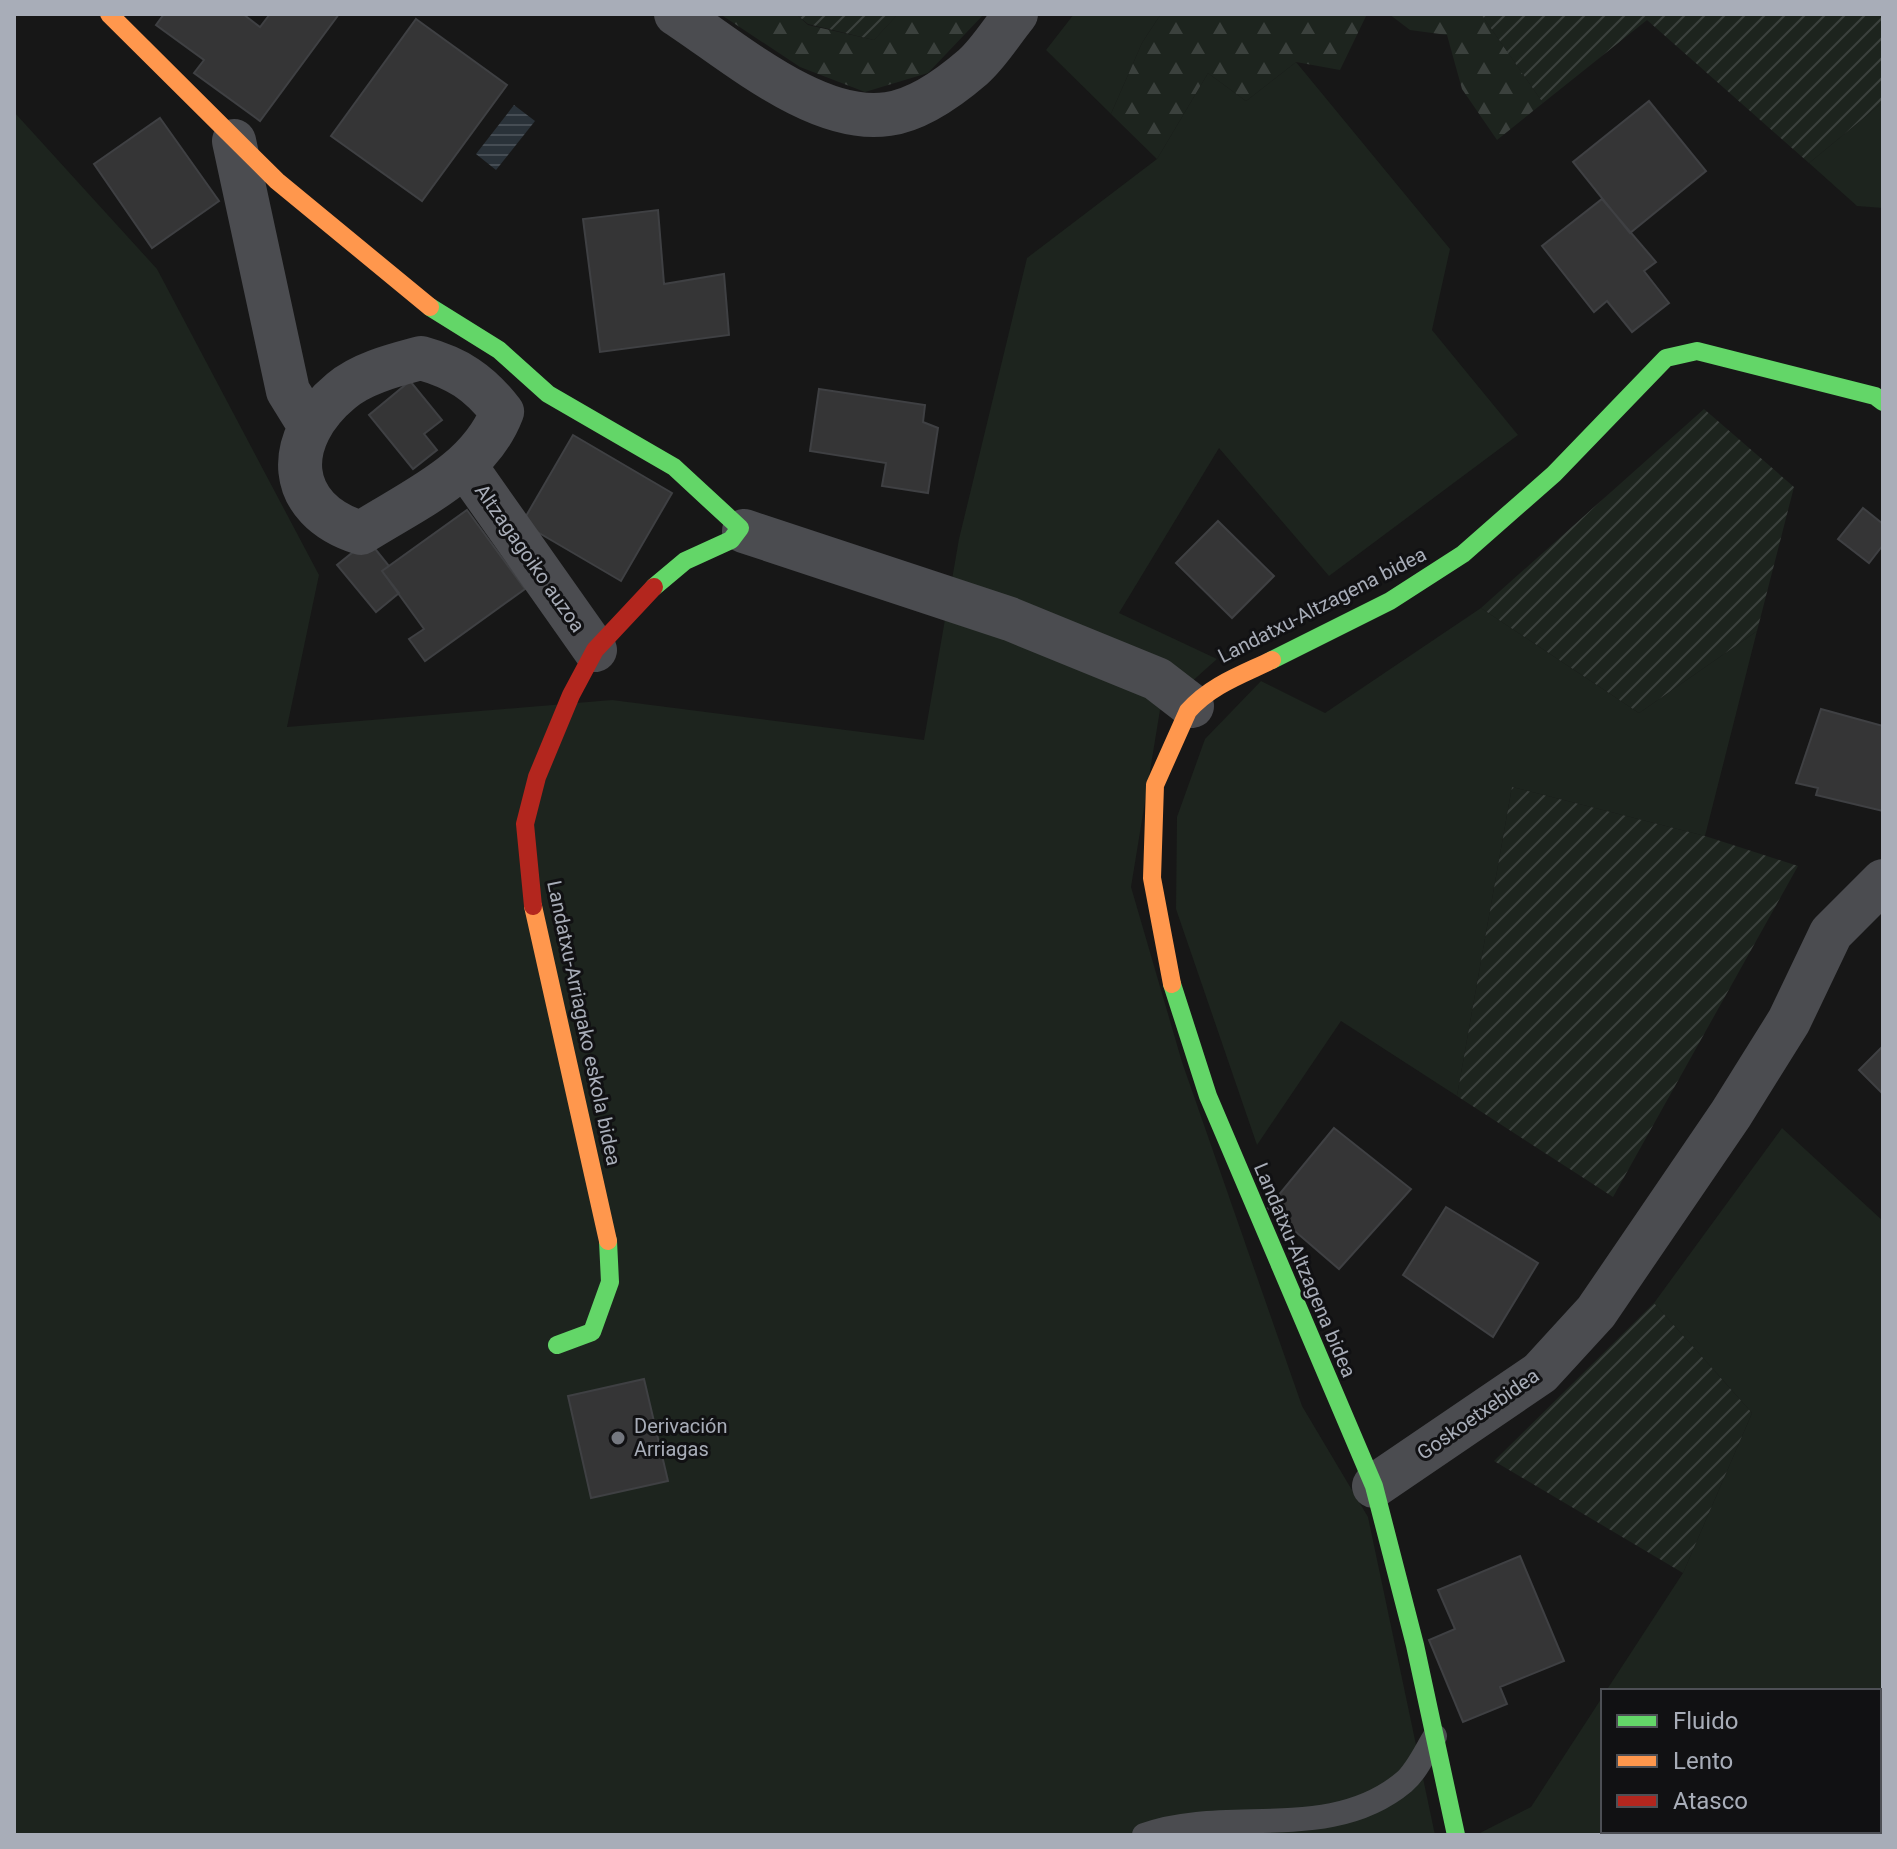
<svg xmlns="http://www.w3.org/2000/svg" width="1897" height="1849" viewBox="0 0 1897 1849" font-family="Roboto,sans-serif">
  <defs>
    <pattern id="forest-firs" width="22" height="20" patternUnits="userSpaceOnUse" patternTransform="scale(2)"><rect width="22" height="20" fill="#1d241e"/><path d="M5 1l3.5 6h-7zM16 11l3.5 6h-7z" fill="#3b413d"/></pattern>
    <pattern id="garden-furrows" width="10" height="10" patternUnits="userSpaceOnUse" patternTransform="scale(2)"><rect width="10" height="10" fill="#1d241e"/><path d="M-1 1l2-2M0 10L10 0M9 11l2-2" fill="none" stroke="#3b413d"/></pattern>
    <pattern id="water-rules" width="6" height="5" patternUnits="userSpaceOnUse" patternTransform="scale(2)"><rect width="6" height="5" fill="#2a3239"/><path d="M0 2.5h6" fill="none" stroke="#464d54"/></pattern>
  </defs>
  <rect width="100%" height="100%" fill="#171717"/>
  <path fill="#1d241e" d="M1074,14h87l-19,29 -31,71 -65,-64z
    M1296,62l154,187 -18,81 86,105 -189,141 -110,-128 -100,165 98,46 -57,51 -29,177 51,175 120,344 66,111 67,318h-1421l1,-1722 142,156 162,306 -32,152 325,-27 312,40 35,-201 68,-281 130,-99 51,-86 38,28z
    M1883,102v106l-26,-2 -48,-43z
    M1481,608l158,105 118,-82 -52,205 -193,-49 -55,309 -116,-75 -84,124 -81,-236 1,-92 28,-78 56,-58 64,32z
    M1782,1128l101,93v614h-407l55,-28 72,-111v135h276v-140h-273l77,-118 69,-160 -98,-110z"/>
  <path fill="url(#forest-firs)" d="M720,14h76l12,11 66,15 24,-26h86l-56,59 -63,19 -65,-25z
    M1161,14h206l-27,56 -44,-8 -50,39 -38,-28 -51,86 -46,-45 31,-71z
    M1389,14h92l62,89 -46,37 -35,-51 -15,-54 -37,-5z"/>
  <path fill="url(#garden-furrows)" d="M796,14h102l-24,26 -66,-16z
    M1481,14h402v88l-74,61 -162,-143 -104,83z
    M1704,409l90,78 -37,144 -118,82 -158,-105z
    M1512,787l193,49 93,30 -185,331 -156,-101z
    M1654,1303l98,110 -69,160 -189,-112z"/>
  <path fill="url(#water-rules)" d="M514,105l21,16 -39,49 -20,-16z"/>
  <path fill="#353536" stroke="#3f4043" stroke-width="2" d="M164,14h79l17,13 10,-13h69l-79,107 -66,-48 10,-13 -48,-35z
    M416,19l91,66 -85,116 -91,-65z
    M1649,101l57,70 -76,62 -57,-71z
    M160,118l59,83 -67,47 -58,-84z
    M1602,199l54,63 -12,9 25,32 -37,29 -25,-31 -13,11 -52,-66z
    M658,210l6,74 60,-10 5,61 -129,17 -17,-133z
    M410,381l32,39 -18,14 13,16 -24,19 -44,-54z
    M819,389l106,16 -2,17 15,6 -10,65 -46,-7 4,-23 -76,-12z
    M573,435l99,58 -51,88 -99,-58z
    M1863,508l20,16v21l-14,18 -31,-24z
    M467,510l58,79 -100,72 -16,-22 15,-10 -42,-58z
    M1218,521l56,55 -42,42 -56,-55z
    M368,540l21,26 -7,5 17,22 -23,19 -39,-47z
    M1821,709l62,17v85l-67,-16 2,-7 -22,-5z
    M1883,1046v48l-24,-24z
    M1334,1128l77,61 -72,80 -71,-61z
    M1446,1207l92,56 -45,74 -90,-62z
    M644,1379l24,102 -77,17 -23,-102z
    M1520,1556l44,105 -64,26 7,17 -44,18 -34,-82 26,-11 -17,-39z"/>
  <g fill="none" stroke-linecap="round" stroke-linejoin="round">
    <path stroke="#4b4c50" stroke-width="24" d="M1144,1835c84,-30 186,9 260,-53 13,-11 22,-32 31,-46"/>
    <path stroke="#4b4c50" stroke-width="44" d="M676,14c57,37 141,111 212,100 30,-4 63,-28 85,-47 16,-14 29,-36 43,-53
      M234,141l54,250 21,34
      M421,358c36,10 58,24 81,54 -23,60 -89,88 -141,121 -77,-24 -78,-94 -20,-142 21,-18 54,-26 80,-33z
      M466,467l129,183
      M744,531l266,88 147,60 35,27
      M1374,1486l166,-113 56,-61 135,-198 58,-93 42,-88 52,-52"/>
    <path stroke="#63d668" stroke-width="18" d="M430,307l69,43 49,44 126,73 66,61 -9,12 -46,21 -31,26
      M1272,660l118,-59 73,-47 91,-80 112,-116 31,-7 178,45 8,6
      M1172,984l36,112 166,390 41,159 41,190
      M557,1345l35,-13 18,-50 -2,-41"/>
    <path stroke="#ff974d" stroke-width="18" d="M109,14l168,167 153,126
      M533,906l75,335
      M1172,984l-20,-106 3,-93 33,-74c23,-26 53,-36 84,-51"/>
    <path stroke="#b3261e" stroke-width="18" d="M533,906l-8,-82 12,-47 34,-82 24,-45 59,-63"/>
  </g>
  <circle fill="#757880" stroke="#111113" stroke-width="3" cx="618" cy="1438" r="8"/>
  <g text-anchor="middle" dominant-baseline="central" stroke-width="6" stroke-linejoin="round" paint-order="stroke">
    <g font-size="20" fill="#a8adb8" stroke="#111113">
      <text transform="translate(530 558) rotate(55)">Altzagagoiko auzoa</text>
      <text transform="translate(1322 605) rotate(-27)">Landatxu-Altzagena bidea</text>
      <text transform="translate(584 1023) rotate(78)">Landatxu-Arriagako eskola bidea</text>
      <text transform="translate(1305 1270) rotate(67)">Landatxu-Altzagena bidea</text>
      <text transform="translate(1478 1414) rotate(-35)">Goskoetxebidea</text>
    </g>
    <g font-size="20" fill="#a8adb8" stroke="#111113" text-anchor="start">
      <text x="634" y="1426">Derivación<tspan x="634" dy="23">Arriagas</tspan></text>
    </g>
  </g>
  <rect width="1897" height="1849" fill="none" stroke="#a8adb8" stroke-width="32"/>
  <rect x="1601" y="1689" width="280" height="144" fill="#111113" stroke="#4d4f55" stroke-width="2"/>
  <rect x="1617" y="1715" width="40" height="12" fill="#63d668" stroke="#4d4f55" stroke-width="2"/>
  <text x="1673" y="1729" font-size="24" fill="#a8adb8">Fluido</text>
  <rect x="1617" y="1755" width="40" height="12" fill="#ff974d" stroke="#4d4f55" stroke-width="2"/>
  <text x="1673" y="1769" font-size="24" fill="#a8adb8">Lento</text>
  <rect x="1617" y="1795" width="40" height="12" fill="#b3261e" stroke="#4d4f55" stroke-width="2"/>
  <text x="1673" y="1809" font-size="24" fill="#a8adb8">Atasco</text>
</svg>
